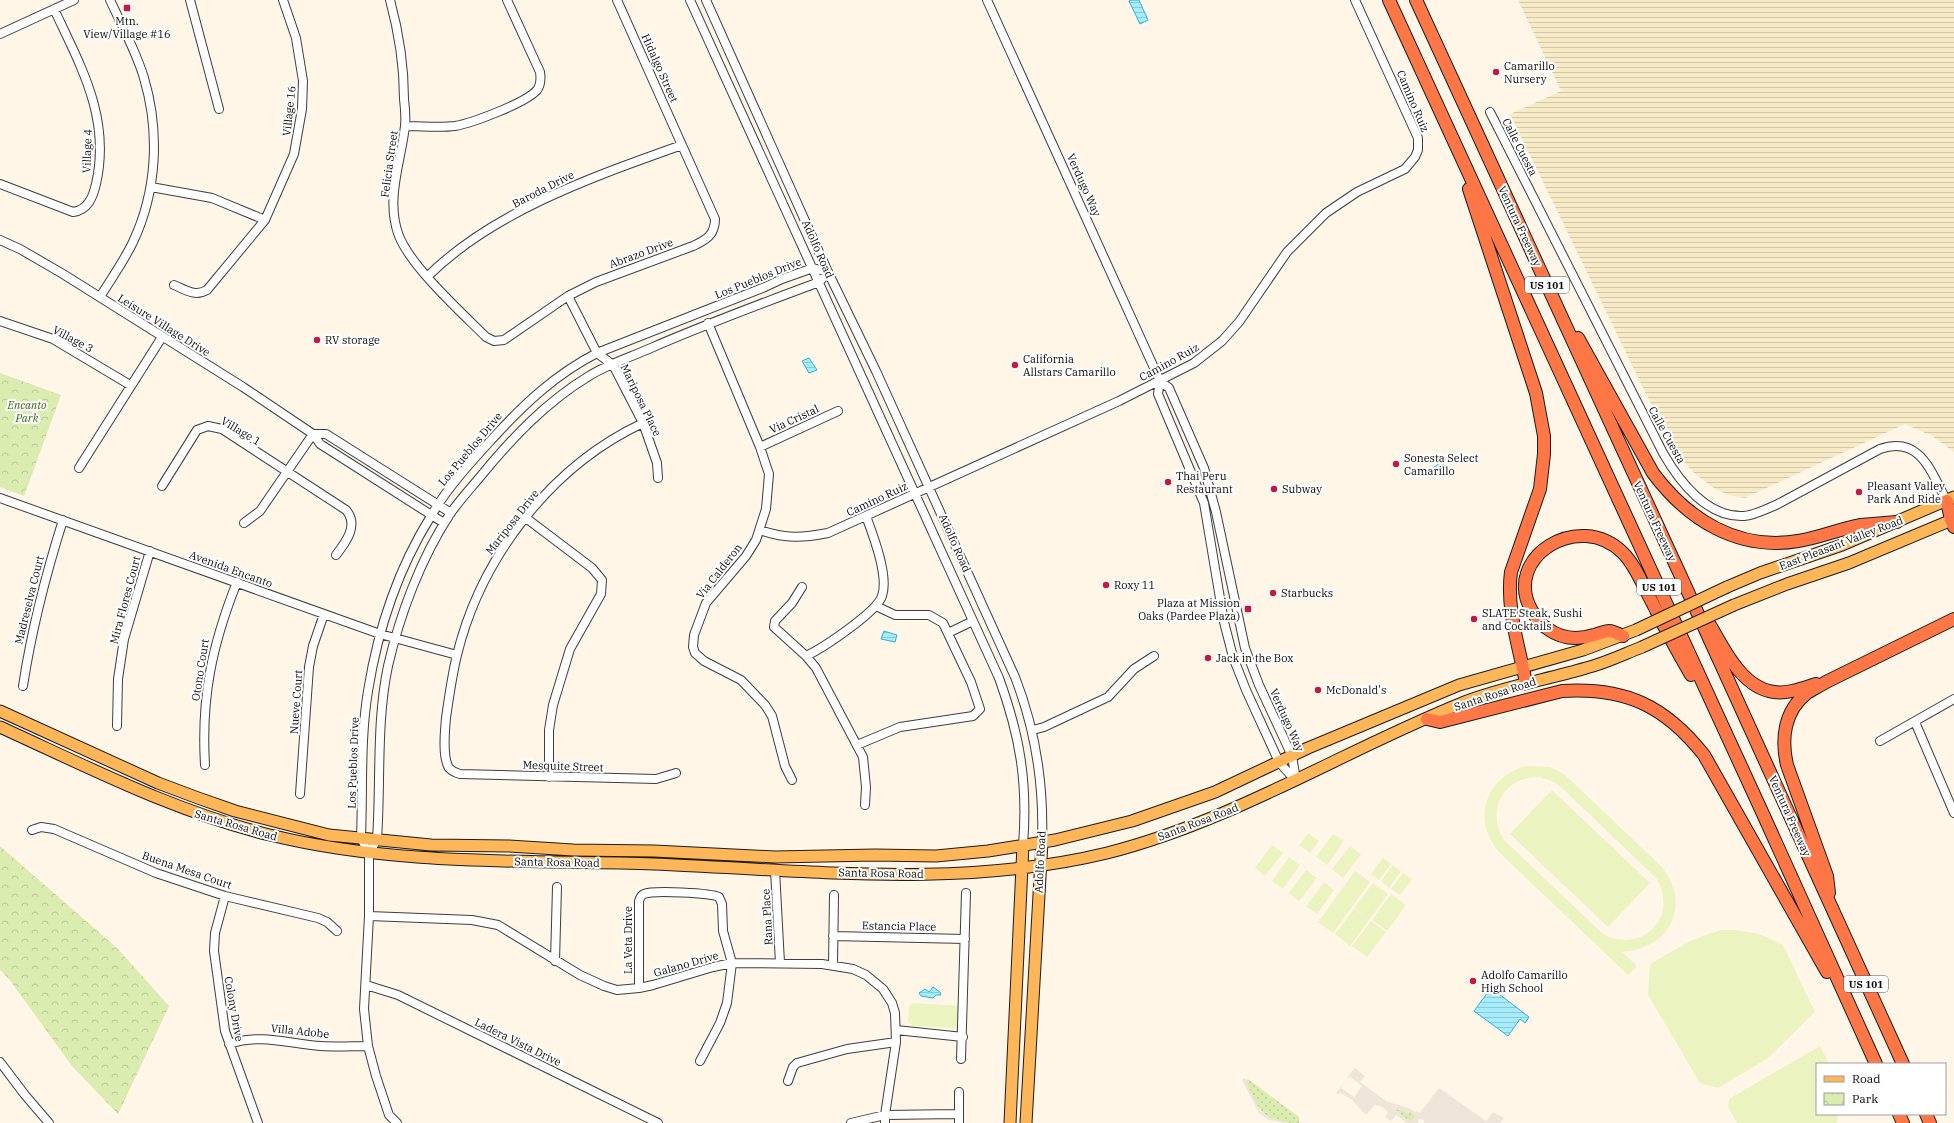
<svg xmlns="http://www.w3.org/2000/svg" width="1954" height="1123" viewBox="0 0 1954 1123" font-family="'IBM Plex Serif',serif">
  <defs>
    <pattern id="farmland-rules" width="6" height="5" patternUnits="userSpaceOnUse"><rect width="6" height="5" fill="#f7eac6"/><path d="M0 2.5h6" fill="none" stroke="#d2c7a9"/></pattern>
    <pattern id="grass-dots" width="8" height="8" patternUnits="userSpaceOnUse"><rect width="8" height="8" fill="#daecaf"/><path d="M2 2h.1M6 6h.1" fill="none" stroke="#bac995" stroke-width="1.8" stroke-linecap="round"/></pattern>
    <pattern id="park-crowns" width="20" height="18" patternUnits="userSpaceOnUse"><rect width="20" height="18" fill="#daecaf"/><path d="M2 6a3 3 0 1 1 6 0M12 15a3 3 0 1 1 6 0" fill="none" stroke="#bac995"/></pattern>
    <pattern id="water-rules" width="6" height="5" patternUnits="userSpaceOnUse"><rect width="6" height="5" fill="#a7ecfc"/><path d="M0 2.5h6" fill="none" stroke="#8ec9d7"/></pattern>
  </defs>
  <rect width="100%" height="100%" fill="#fff6e8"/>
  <path fill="url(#farmland-rules)" d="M1518,0h436v452l-22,-16 -27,-12 -160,74 -17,-3 -16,-8 -19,-15 -18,-21 -30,-59 -135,-278 51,-23z"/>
  <path fill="url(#grass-dots)" d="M1248,1079l51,38v6c-36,0 -39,-11 -54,-41z
    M1393,1108l23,7 -6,7z"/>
  <path fill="url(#park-crowns)" d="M0,373l61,22 -37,101 -24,-9z
    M0,846l118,103 51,57 -51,108 -46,-48 -63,-87 -9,-9z"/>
  <path fill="#ebf3c1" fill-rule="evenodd" d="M1526,766l24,1 14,7 96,91c33,37 11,84 -38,87l15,14 -9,9 -128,-122c-29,-32 -15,-76 26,-87zM1540,777l12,4 10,7 94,90c24,38 -14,77 -53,56l-99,-94c-19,-30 0,-64 36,-63z
    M1552,790l98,93 -42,44 -98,-93z
    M1308,833l11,8 -9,12 -11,-8z
    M1333,834l11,7 -17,24 -11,-8z
    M1272,845l11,8 -18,23 -10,-8z
    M1350,846l11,8 -18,24 -11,-9z
    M1289,857l11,8 -17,24 -11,-8z
    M1383,858l8,6 -12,16 -8,-6z
    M1393,865l8,6 -12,17 -8,-7z
    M1306,870l11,8 -18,23 -10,-8z
    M1355,871l15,11 -37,51 -15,-11z
    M1403,873l9,6 -12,16 -9,-6z
    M1324,882l10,8 -17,24 -11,-8z
    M1373,883l15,11 -19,26 -15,-12z
    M1391,894l15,11 -19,26 -15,-11z
    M1354,909l15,11 -19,26 -15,-12z
    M1371,921l15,11 -19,25 -15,-11z
    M1720,930h14l21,3 14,5 14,7 32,67 -47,46 -50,30 -18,-5 -52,-88 2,-31 40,-23z
    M913,1003l47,3 -1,22 -46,-2 -5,-5 1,-15z
    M1820,1046l9,18h-12v50h21l-1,9h-100l-9,-16 1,-8z"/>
  <path fill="#eee4d8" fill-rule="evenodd" d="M1355,1068l10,8 -5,6 26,19 25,8 4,3 1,-1 4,2 19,-25 47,33 7,-9 11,6 -4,5h-76v-3l-5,-1 -1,4h-11l-11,-8 -5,6 -6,-4 3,-5 -6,-5 -7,-2 -9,10 -15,-16 -11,-6 -2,2 -2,-2 7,-9 -2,4 13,9 8,-11 -12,-9 -4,2zM1393,1108l23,7 -6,7z
    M1244,1078l3,2 -1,2 14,29 9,7 18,5 -18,-3 -10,-7 -17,-33z"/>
  <path fill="url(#water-rules)" stroke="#28b4d9" d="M1131,0h8l9,20 -8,4 -11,-23z
    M809,358l8,12 -8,3 -7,-12z
    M1442,462l4,8 -13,6 -3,-6z
    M884,631l13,4 -2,7 -14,-3z
    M933,987l7,5 1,3h-5l-3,3 -12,-2 -2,-3 6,-4 4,3z
    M1491,988l38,29 -4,6 -5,-4 -12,17 -34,-25z"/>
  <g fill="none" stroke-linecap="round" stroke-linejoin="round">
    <g stroke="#3e3e3e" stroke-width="10">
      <path id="minor" d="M190,0l29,109
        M390,0c9,33 14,65 14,99 1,9 2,18 1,27 -4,36 -20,74 -6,110 13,32 62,76 87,101l8,4 10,-1 64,-44 28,-14 97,-36c13,-6 22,-11 22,-27l-98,-219
        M690,0l309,678c21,58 29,105 24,167
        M706,0l122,272 48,99 139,306c21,54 29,108 27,165
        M987,0l173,381 9,7 35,80 12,44 29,136 14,37 33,71 4,24
        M0,34l74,-34
        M1490,112l173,341c16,28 44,65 81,63 11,-1 22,-7 32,-11l104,-56c41,-14 51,24 67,52
        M405,126c17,0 34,2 50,0 17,-3 71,-23 82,-36 4,-5 4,-11 3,-18l-33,-72
        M0,184l73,28c15,-2 20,-15 23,-28 15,-66 -15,-117 -42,-175
        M151,187l61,11 53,22
        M0,240l20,9 43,25 180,113 70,47 7,10 124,79
        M427,277c66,-66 168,-101 255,-132
        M174,285c12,5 21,12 33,5l58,-70 29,-66 8,-45 1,-28 -7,-43 -13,-38
        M568,296l29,57 16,12 30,58 14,40 1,15
        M100,297c11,-18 24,-36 33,-55 24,-51 27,-110 11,-164 -8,-27 -22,-52 -34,-78
        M0,321l53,18 77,46
        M708,323l52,124 9,27 -3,35 -10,31 -10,16 -40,47 -12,32 -1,12 2,6 9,8 37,19 24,25 7,11 13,50 7,14
        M1160,381l-2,13 46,109 20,119 9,35 13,33 33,72 16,18
        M643,423c-92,43 -162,134 -186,232 -5,20 -8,42 -11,63 -1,12 -4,39 3,50 3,3 7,5 11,6l196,5 20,-6
        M313,434h13l125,79
        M760,447l78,-36
        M79,468l83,-131
        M162,486l35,-56 11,-4 14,3 124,81c13,15 0,32 -10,45
        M0,498l380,136 77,21
        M526,518l66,50 10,12 -1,14 -31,55 -17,56 -4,25v47
        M244,523l16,-12 53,-77
        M760,530c26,9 42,8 68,3l291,-132 75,-38 28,-22 17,-19 48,-70 39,-39 31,-21 48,-23 10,-12 3,-7v-12l-63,-138
        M802,587l-10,16 -17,18 -1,6 32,29 10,12 47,89 3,30 -1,18
        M948,633l25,-12
        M806,656c17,-8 71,-44 76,-60 7,-20 -9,-61 -16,-80
        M23,686c9,-59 22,-109 40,-166
        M1915,722l39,91
        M117,726l1,-47 6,-40 26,-88
        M1033,730l11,-3 64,-30 26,-28 20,-13
        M1880,741l74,-42
        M857,745l43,-18 73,-11 7,-7 -9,-27 -28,-59 -14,-8h-34l-19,-9
        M205,765c-4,-68 7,-120 32,-183
        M300,794l9,-127 4,-21 11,-32
        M32,830l9,-3 13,2 102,44 69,23 93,22 9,4 10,9
        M369,854l8,-15c4,-57 -1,-116 11,-173 12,-52 33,-108 62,-152 9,-13 20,-25 30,-37 32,-39 66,-75 109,-101 19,-12 42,-19 62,-28 55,-24 112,-45 168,-66l3,-3
        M775,870l5,93
        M225,896l-10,37 -1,18 11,80 33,92
        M369,916l103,4 26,5 82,50 24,11 13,4 22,-2 14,-3 60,-18 19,-4 90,1 31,5 13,6 17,14 9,14 3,10 1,29 -11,73v8
        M833,936l132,3
        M555,961l2,-74
        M833,965l1,-70
        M366,985l32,10 260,128
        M639,988v-87c1,-3 2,-6 5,-7 9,-4 67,-1 75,3l3,7 1,27 9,32 -5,40 -7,20 -20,38
        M896,1030l67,7
        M229,1044c32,-11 60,0 92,2 16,1 32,0 47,0
        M961,1059l5,-166
        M0,1062l25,33 24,28
        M788,1081l5,-14 4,-4 50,-14 49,-7
        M397,1123l-8,-8 -13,-39 -8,-30 -4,-37 5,-93v-62l-8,-16c2,-49 -1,-99 7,-147 10,-62 30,-122 63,-175 16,-28 40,-54 62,-78 31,-34 63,-64 104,-85l168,-66 17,-8 31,-11 15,4
        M851,1123l34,-8 73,-1
        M959,1123v-31"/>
    </g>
    <g stroke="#1c1c1c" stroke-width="13">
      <path id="major" d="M1727,587l33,-14 82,-28 112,-48
        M1734,605l53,-21 62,-21 105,-44
        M0,711l158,72 40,15 37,13 94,24 102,10 78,1 64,4 81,1 121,6 100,-2 61,1 52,-5 25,-4 42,-7 77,-19 83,-29 93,-44 151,-63 124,-35 53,-20
        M0,727c88,40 175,85 270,108 126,31 256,25 384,29 151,6 305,25 453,-11 126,-32 236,-102 355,-150 41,-16 83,-23 124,-35 20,-5 38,-14 56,-21
        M1010,1123l13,-278
        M1026,1123l16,-281"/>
    </g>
    <g stroke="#1c1c1c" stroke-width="14">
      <path id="highway" d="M1389,0l374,814 113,250
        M1416,0l262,570 225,494
        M1469,189l67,204 8,43v18l-4,35 -29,83c-5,37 8,74 15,111
        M1578,338l75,135c35,47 85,78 145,68 21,-3 41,-12 63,-16 12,-1 24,-2 36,-3
        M1947,501l4,19 3,7
        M1710,625c14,24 32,63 64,67 14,2 29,-4 42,-8
        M1623,636c-4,-2 -10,-5 -14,-5 -5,0 -10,3 -15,4 -16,5 -32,4 -46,-6 -7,-4 -12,-11 -16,-18 -31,-53 47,-102 91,-58 13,13 20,33 29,49 12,25 25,49 39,73
        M1427,719l13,3 122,-31c64,-4 103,15 142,64l123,217
        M1829,893l-2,-17 -40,-111c-6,-26 -3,-54 20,-72 6,-4 13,-7 19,-11l128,-63
        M1899,1114l4,9
        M1926,1114l4,9"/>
    </g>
    <use href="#minor" stroke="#fff" stroke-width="8"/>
    <use href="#major" stroke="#ffb658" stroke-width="11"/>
    <use href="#highway" stroke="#ff7746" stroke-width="12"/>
    <g stroke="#1c1c1c" stroke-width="13" stroke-linecap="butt">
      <path id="major-bridge" d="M1636,630l91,-43
        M1642,647l92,-42"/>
    </g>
    <use href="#major-bridge" stroke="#ffb658" stroke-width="11"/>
  </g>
  <g fill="#c51841" stroke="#fff" stroke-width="1.5">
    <rect x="123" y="4" width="8" height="8" rx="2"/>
    <circle cx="1496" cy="72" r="4"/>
    <circle cx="317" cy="340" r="4"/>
    <circle cx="1015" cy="365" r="4"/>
    <circle cx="1396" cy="464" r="4"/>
    <circle cx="1168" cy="482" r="4"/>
    <circle cx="1274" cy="489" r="4"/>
    <circle cx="1859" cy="492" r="4"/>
    <circle cx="1106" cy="585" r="4"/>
    <circle cx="1273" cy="593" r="4"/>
    <rect x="1244" y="605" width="8" height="8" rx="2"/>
    <circle cx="1474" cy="619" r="4"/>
    <circle cx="1208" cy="658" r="4"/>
    <circle cx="1318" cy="690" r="4"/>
    <circle cx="1473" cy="981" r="4"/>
  </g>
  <g text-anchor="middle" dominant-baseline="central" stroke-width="4" stroke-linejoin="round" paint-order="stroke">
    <g fill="#fff" stroke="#545454" stroke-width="1">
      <rect x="1525" y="277" width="44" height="16" rx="3"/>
      <rect x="1637" y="579" width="44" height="16" rx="3"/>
      <rect x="1844" y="976" width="44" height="16" rx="3"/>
    </g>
    <g font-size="10" font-weight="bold" fill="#0b0b0b">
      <text x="1547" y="285">US 101</text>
      <text x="1659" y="587">US 101</text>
      <text x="1866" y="984">US 101</text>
    </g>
    <g font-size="11" fill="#0b0b0b" stroke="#fff" text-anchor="start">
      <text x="127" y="21" text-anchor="middle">Mtn.<tspan x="127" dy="13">View/Village #16</tspan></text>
      <text x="1504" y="66">Camarillo<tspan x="1504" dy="13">Nursery</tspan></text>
      <text x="325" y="340">RV storage</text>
      <text x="1023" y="359">California<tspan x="1023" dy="13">Allstars Camarillo</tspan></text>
      <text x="1404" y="458">Sonesta Select<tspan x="1404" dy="13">Camarillo</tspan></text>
      <text x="1176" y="476">Thai Peru<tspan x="1176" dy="13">Restaurant</tspan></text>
      <text x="1867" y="486">Pleasant Valley<tspan x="1867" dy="13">Park And Ride</tspan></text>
      <text x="1282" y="489">Subway</text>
      <text x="1114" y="585">Roxy 11</text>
      <text x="1281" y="593">Starbucks</text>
      <text x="1240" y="603" text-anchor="end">Plaza at Mission<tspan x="1240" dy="13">Oaks (Pardee Plaza)</tspan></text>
      <text x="1482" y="613">SLATE Steak, Sushi<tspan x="1482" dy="13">and Cocktails</tspan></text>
      <text x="1216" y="658">Jack in the Box</text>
      <text x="1326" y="690">McDonald's</text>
      <text x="1481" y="975">Adolfo Camarillo<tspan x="1481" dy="13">High School</tspan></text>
    </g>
    <g font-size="11" fill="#0b0b0b" stroke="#fff">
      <text transform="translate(660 68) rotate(66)">Hidalgo Street</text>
      <text transform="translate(1413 101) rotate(67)">Camino Ruiz</text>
      <text transform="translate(289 111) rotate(-84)">Village 16</text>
      <text transform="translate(1520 147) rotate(63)">Calle Cuesta</text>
      <text transform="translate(87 151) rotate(-88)">Village 4</text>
      <text transform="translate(389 164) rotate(-82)">Felicia Street</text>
      <text transform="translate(1084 185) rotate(66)">Verdugo Way</text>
      <text transform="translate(543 189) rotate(-27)">Baroda Drive</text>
      <text transform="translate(1520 226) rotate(65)">Ventura Freeway</text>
      <text transform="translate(818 249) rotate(66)">Adolfo Road</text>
      <text transform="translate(641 253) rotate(-20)">Abrazo Drive</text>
      <text transform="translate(758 278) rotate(-22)">Los Pueblos Drive</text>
      <text transform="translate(164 325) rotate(32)">Leisure Village Drive</text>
      <text transform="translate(73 339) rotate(28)">Village 3</text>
      <text transform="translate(1169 362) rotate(-29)">Camino Ruiz</text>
      <text transform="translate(641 400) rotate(64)">Mariposa Place</text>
      <text transform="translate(794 419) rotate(-25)">Via Cristal</text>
      <text transform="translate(241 431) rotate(31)">Village 1</text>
      <text transform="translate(1667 435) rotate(61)">Calle Cuesta</text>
      <text transform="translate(470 449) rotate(-50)">Los Pueblos Drive</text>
      <text transform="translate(877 499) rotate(-25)">Camino Ruiz</text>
      <text transform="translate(1655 521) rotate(65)">Ventura Freeway</text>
      <text transform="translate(512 522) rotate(-52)">Mariposa Drive</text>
      <text transform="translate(955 543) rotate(66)">Adolfo Road</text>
      <text transform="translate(1841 543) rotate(-21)">East Pleasant Valley Road</text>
      <text transform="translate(231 569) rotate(20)">Avenida Encanto</text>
      <text transform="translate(719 571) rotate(-52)">Via Calderon</text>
      <text transform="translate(29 600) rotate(-76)">Madreselva Court</text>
      <text transform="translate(125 600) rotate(-75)">Mira Flores Court</text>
      <text transform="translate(200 670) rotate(-81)">Otono Court</text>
      <text transform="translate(1495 694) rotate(-18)">Santa Rosa Road</text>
      <text transform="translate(296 702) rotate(-86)">Nueve Court</text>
      <text transform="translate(1287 720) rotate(66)">Verdugo Way</text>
      <text transform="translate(353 763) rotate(-88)">Los Pueblos Drive</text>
      <text transform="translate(563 766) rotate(2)">Mesquite Street</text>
      <text transform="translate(1790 816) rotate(66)">Ventura Freeway</text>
      <text transform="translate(1198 822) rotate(-21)">Santa Rosa Road</text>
      <text transform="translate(236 825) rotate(16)">Santa Rosa Road</text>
      <text transform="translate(557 862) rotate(1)">Santa Rosa Road</text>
      <text transform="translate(1040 862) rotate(-87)">Adolfo Road</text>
      <text transform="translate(187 870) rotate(19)">Buena Mesa Court</text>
      <text transform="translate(881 873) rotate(1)">Santa Rosa Road</text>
      <text transform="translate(767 917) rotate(-93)">Rana Place</text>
      <text transform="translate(899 926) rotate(1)">Estancia Place</text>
      <text transform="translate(628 940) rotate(-90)">La Veta Drive</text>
      <text transform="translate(686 964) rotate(-16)">Galano Drive</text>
      <text transform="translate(234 1009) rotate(80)">Colony Drive</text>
      <text transform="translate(300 1031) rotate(6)">Villa Adobe</text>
      <text transform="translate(518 1042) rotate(26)">Ladera Vista Drive</text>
    </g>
    <g font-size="11" font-style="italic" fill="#366716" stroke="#fff">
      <text x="27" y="405">Encanto<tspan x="27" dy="13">Park</tspan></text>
    </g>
  </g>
  <rect x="1816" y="1063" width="130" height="52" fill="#ffffff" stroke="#9d9d9d"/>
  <rect x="1824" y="1076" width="20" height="6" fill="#ffb658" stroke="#9d9d9d"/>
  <text x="1852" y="1083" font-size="12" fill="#0b0b0b">Road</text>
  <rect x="1824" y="1093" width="20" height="12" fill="url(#park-crowns)" stroke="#9d9d9d"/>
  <text x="1852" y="1103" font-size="12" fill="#0b0b0b">Park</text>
</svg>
